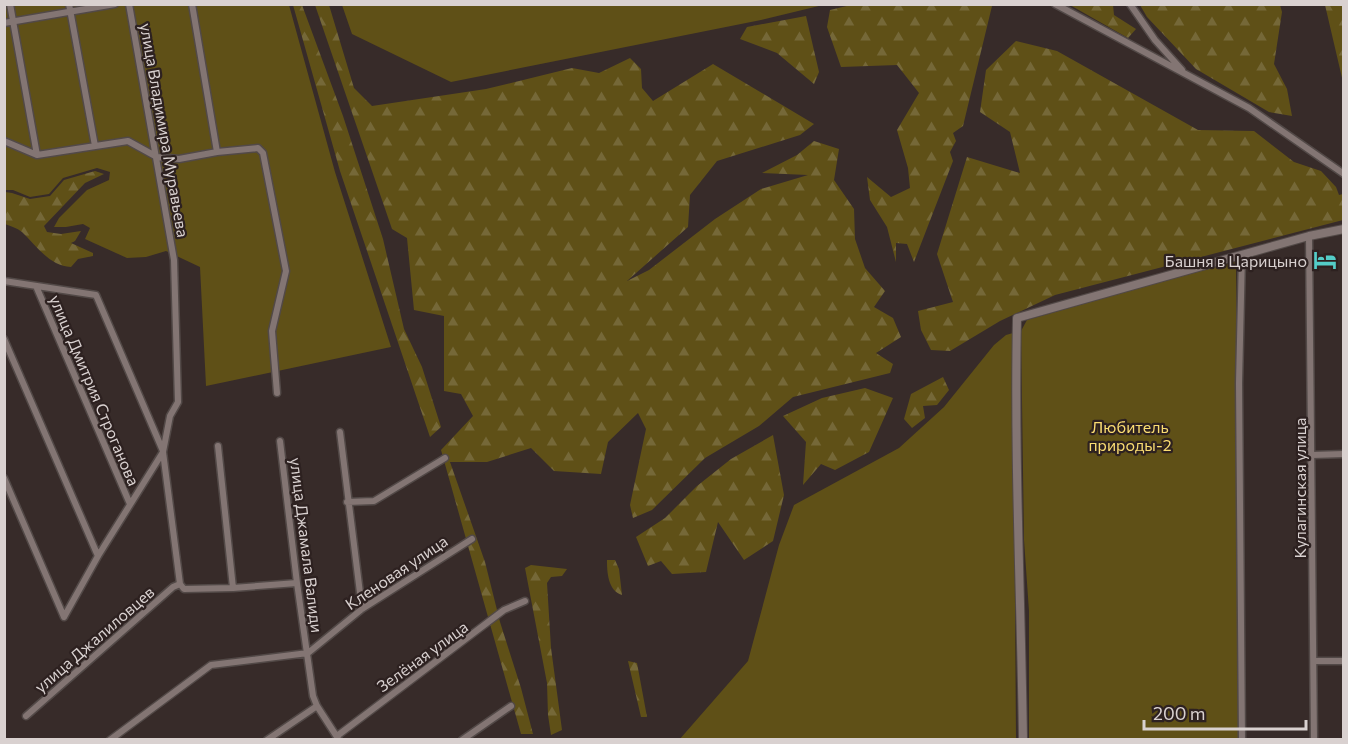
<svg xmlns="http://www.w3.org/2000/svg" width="1348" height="744" viewBox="0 0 1348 744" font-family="Commissioner,sans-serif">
  <defs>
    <pattern id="forest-firs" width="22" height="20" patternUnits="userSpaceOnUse" patternTransform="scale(1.5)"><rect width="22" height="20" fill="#5f5017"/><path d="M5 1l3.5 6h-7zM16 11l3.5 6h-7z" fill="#756838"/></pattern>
  </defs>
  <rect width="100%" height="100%" fill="#372b29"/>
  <path fill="#5f5017" d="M4,5h285l46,167 56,175 -185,39 -6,-119 -34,-16 -20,6 -19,1 -42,-19 5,-11 -7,-4 -17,3h-12l5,-9 28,-28 22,-10 1,-8 -13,-4 -34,10 -14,16 -19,3 -17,-7h-8z
    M342,5v-1l481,1 -62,15 -310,62 -99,-48z
    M1236,262l4,477h-211v-128l-5,-71 -3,-209 6,-11 175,-50z
    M1013,333l3,406 -337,1 69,-79 31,-116 15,-40 105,-57 45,-41 50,-62 12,-10z"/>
  <path fill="url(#forest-firs)" d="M988,4l4,2 -29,120 -10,7 3,8 -6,11 3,9 -39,101 -7,-18 -11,-1v19l-9,-35 -17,-27 -3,-23 24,20 19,-9 -2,-20 -11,-38 22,-37 -22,-28 -56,2 -14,-40 3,-17 25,-6z
    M293,5h9l41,111 40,123 21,90 18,38 19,60 -11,10 -90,-266z
    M315,5h14l25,83 18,18 114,-17 86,-21 27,5 31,-15 11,11 1,19 11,13 60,-37 101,60 -14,11 -83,26 -27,34 -2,32 -61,54 22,-11 66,-51 46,-30 47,-14 -46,-2 35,-18 17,-14 25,8 -5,31 20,29 1,30 10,29 20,23 -11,16 19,11 8,19 -25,16 17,11 -3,9 -97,24 -34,29 -54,32 -53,52 -19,8 -3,-13 16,-76 -8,-16 -30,29 -7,32 -47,-3 -23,-23 -44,14h-37l35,100 15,60 21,66 12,46h-12l-80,-284 32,-34 -12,-22 -17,-3v-75l-30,-6 -7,-72 -15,-9z
    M1070,5h43l1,10 22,14 -8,9z
    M1140,5h140l2,7 -8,52 13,25 5,27 -23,-4 -73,-43 -49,-52z
    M1325,5h18v77z
    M806,16l13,56 -5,12 -37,-31 -37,-14 7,-12z
    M1016,41l41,10 141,79 56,1 40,31 27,9 15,16 3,8 4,-1v26l-288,75 -55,26 -50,30 -19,-1 -10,-20 -3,-19 35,-9 -16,-48 30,-97 53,16 -10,-41 -30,-20 6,-42z
    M95,171l9,3 -19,9 -41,43 3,6 14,2 20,-3 -6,10 -4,2 22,10v3l-15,3 -7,8c-22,-1 -35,-22 -49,-35 -5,-4 -12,-6 -17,-8v-32l7,1 18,6 20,-3 14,-16z
    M943,377l6,13 -12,15 -14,1 2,12 -13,10 -8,-9 7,-25z
    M865,388l28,10 -24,54 -34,18 -14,-6 -18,21 3,-43 -23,-26 39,-18z
    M773,435l11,60 -11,46 -29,19 -26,-38 -12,50 -34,2 -11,-13 -13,5 -12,-29 29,-19 32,-32 34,-27z
    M607,560h8l4,9 3,26c-14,-4 -15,-23 -15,-35z
    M531,565l36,4 -5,7 -11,1 -4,6 4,65 11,82 -11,5 -3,-20 -1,-32 -22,-115z
    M628,661l9,2 10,54h-6z"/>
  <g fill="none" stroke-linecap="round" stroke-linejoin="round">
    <g stroke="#524947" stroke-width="9">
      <path id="minor" d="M10,4l27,151
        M69,4l26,142
        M129,4l45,256 4,142 -8,14 -7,36
        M192,4l25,148
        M1055,4l194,104 95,66
        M1130,4l25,36 27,30
        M4,23l111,-19
        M4,141l33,14
        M37,155l91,-14 29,16 22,2 38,-7 41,-4 5,5 23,118 -14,60 5,62
        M1309,236l5,504
        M4,281l92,14 67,156
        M36,286l94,218
        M4,339l94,217
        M340,432l22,177
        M280,441l17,142 16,113 4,10 22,34
        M218,446l15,142
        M1312,455l32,-1
        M4,478l60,139
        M347,502l27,-1 71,-43
        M64,617l34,-61 65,-104 17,132 4,5 49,-1 64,-5
        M308,653l54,-44 110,-70
        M1314,661h30
        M26,716l147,-129 7,-3
        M337,736l167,-126 21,-9
        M110,740l101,-75 97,-12
        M267,740l50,-34
        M462,740l49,-34
        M1242,740l-3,-357 3,-128"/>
    </g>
    <g stroke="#524947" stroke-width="10">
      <path id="tertiary" d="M1023,740c-2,-141 -9,-282 -6,-422l292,-82 35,-7"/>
    </g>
    <use href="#minor" stroke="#837573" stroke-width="6"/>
    <use href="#tertiary" stroke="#837573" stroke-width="8"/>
  </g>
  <defs>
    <g id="hotel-bare" transform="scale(1.8)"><path d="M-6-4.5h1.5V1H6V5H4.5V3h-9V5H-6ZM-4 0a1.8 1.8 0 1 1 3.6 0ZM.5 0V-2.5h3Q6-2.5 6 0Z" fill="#54cdc8" stroke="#2d2120" stroke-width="2.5" paint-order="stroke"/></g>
  </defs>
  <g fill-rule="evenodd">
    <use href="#hotel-bare" x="1325" y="260"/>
  </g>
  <g text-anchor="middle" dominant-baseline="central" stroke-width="4.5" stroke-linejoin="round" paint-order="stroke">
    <g font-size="16" fill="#d9d1d0" stroke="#2d2120">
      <text transform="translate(165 130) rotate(80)">улица Владимира Муравьева</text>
      <text transform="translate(95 390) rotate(67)">улица Дмитрия Строганова</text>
      <text transform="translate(1299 488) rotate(-90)">Кулагинская улица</text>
      <text transform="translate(307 545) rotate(83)">улица Джамала Валиди</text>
      <text transform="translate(396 572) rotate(-34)">Кленовая улица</text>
      <text transform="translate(94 639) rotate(-41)">улица Джалиловцев</text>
      <text transform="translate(422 656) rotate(-36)">Зелёная улица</text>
    </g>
    <g font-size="16" fill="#d9d1d0" stroke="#2d2120" text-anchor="end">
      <text x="1307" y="260">Башня в Царицыно</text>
    </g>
    <g font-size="16" fill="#fbdd72" stroke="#2d2120">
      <text x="1130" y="426">Любитель<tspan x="1130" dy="18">природы-2</tspan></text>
    </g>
  </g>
  <rect width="1348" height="744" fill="none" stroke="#d9d1d0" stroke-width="12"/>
  <path d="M1144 720v9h162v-9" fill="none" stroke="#d9d1d0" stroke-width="3"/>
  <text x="1153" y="720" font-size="18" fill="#d9d1d0" stroke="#2d2120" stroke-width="4.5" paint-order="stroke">200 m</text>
</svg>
